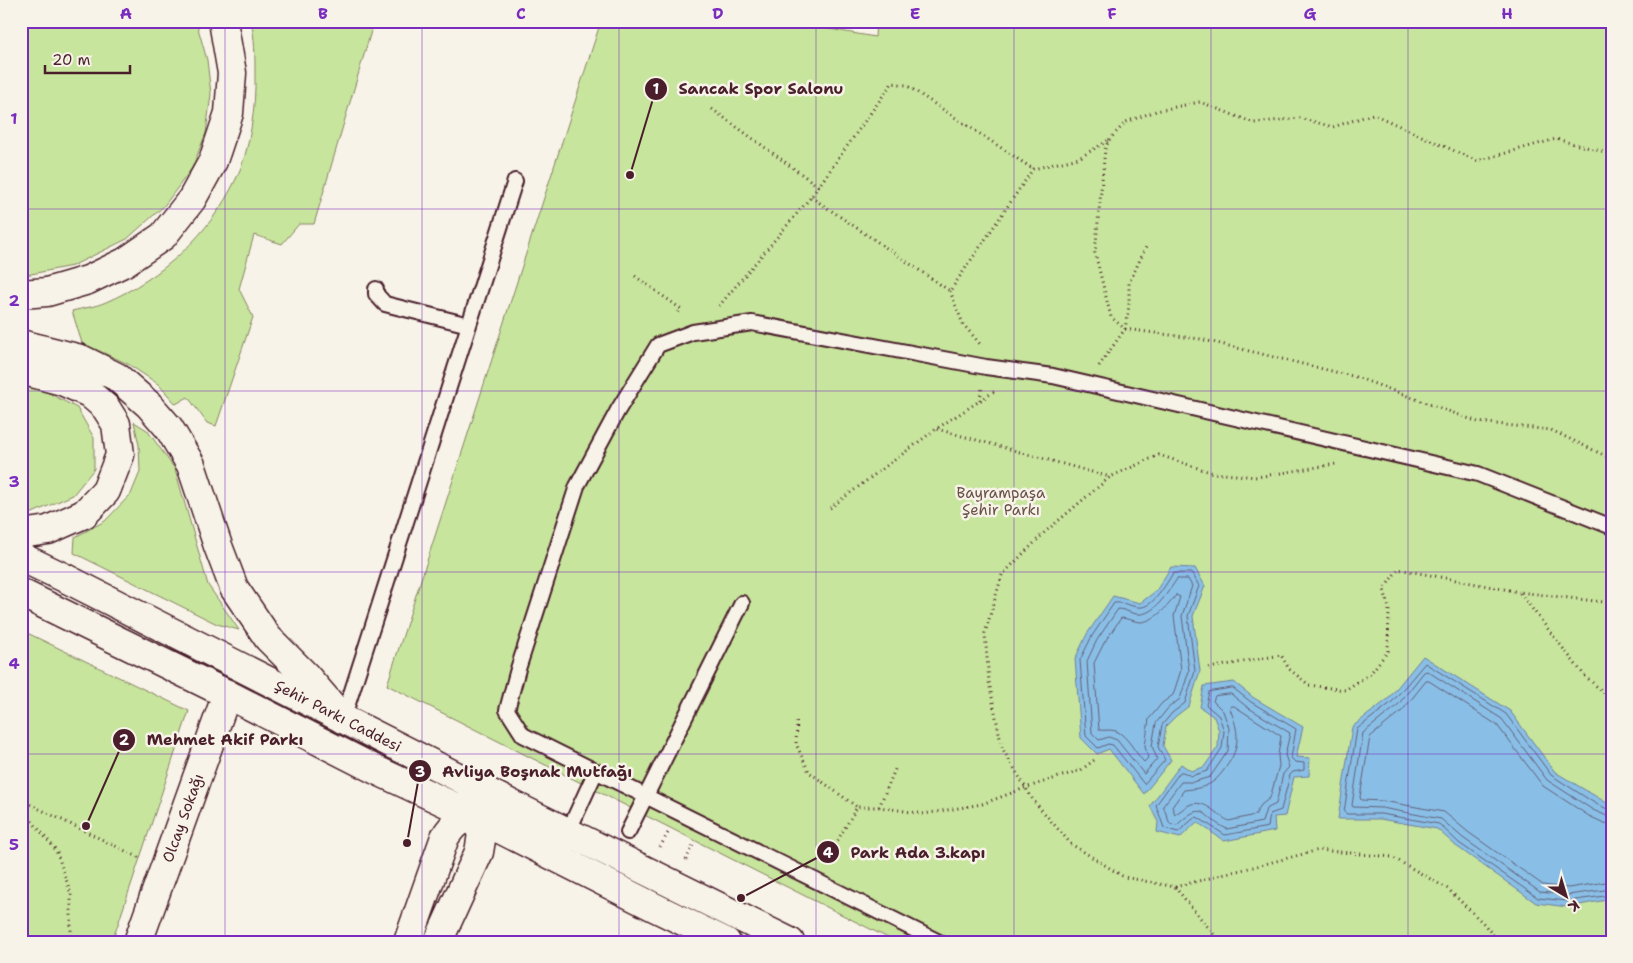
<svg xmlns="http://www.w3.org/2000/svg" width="1633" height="963" viewBox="0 0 1633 963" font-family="'Shantell Sans',sans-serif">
  <rect width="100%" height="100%" fill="#f7f3e8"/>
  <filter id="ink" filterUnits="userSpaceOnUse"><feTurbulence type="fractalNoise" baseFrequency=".02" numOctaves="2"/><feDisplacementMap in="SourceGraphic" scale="10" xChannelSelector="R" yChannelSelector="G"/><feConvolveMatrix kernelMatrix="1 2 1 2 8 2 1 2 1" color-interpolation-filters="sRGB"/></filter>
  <g filter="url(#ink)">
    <path fill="#c7e59d" stroke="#888264" d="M21,21h175l11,39 4,34 -5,39 -14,35 -28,38 -37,33 -55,27 -46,9h-5z
      M251,21h123l-60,203h-15l-17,20 -28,-9 -15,54 14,28 -37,109 -9,-3 -19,-26 -12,7 -18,-20 -30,-20 -46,-21 -10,-32c11,-3 23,-4 34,-9 56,-24 104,-68 130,-123 14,-28 20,-73 19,-105 0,-17 0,-36 -4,-53z
      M601,21h182l92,16 1,-16h736v921h-716l-509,-257z
      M21,386l24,5 32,17 17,30v31l-21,26 -45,20h-7z
      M134,422l13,8 28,39 33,116 31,45 -22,-6 -143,-71 1,-16 30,-16 26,-27 9,-22 -1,-27z
      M21,630l168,81 -77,231h-91z"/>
    <path fill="#89bfe7" stroke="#707f9c" d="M1171,567l24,1 10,18 -12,30 7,55 -11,35 -13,10 -10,10 -3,20 8,14 -27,34 -35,-45 -12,5 -16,-16 -6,-79 12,-25 26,-38 27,7 16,-12z
      M1423,656l87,55 45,61 57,34v93l-44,8 -32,-4 -80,-57 -19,-17 -57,-10h-42l14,-92 36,-28z
      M1234,682l20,16 49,29 -7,30 14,1 -1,18 -15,1 -9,39 -11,1 1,14 -51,10 -27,-19 -17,16 -23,-6 1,-10 -8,-16 31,-42 10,7 13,-4 14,-20 1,-16 -5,-14 -14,-10 4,-21z"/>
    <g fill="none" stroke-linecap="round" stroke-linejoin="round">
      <path stroke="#635f76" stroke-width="1" d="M1173,573h19l7,13 -11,30 7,55 -10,32 -13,10 -10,12 -4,22 7,13 -21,24 -31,-39 -5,-1 -10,4 -12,-12 -6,-76 12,-24 22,-33c9,-1 16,3 24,4 14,3 29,-24 35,-34z
        M1177,579h11l4,7 -10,30 7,55 -9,28 -12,9 -12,15 -4,23 5,13 -13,15 -27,-34 -8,-3 -10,3 -7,-7 -5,-72 10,-21 21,-31c7,0 15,6 23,5 15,-1 28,-24 36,-35z
        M1176,595l4,2 -6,19 7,54 -8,25 -11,8 -13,16 -4,27 3,12 -4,4c-9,-9 -16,-26 -28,-31 -6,-2 -12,0 -17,-1l-5,-67 10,-20 17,-25c6,0 13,4 20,4 14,-1 28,-17 35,-27z
        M1233,688l18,14 45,27 -5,29 4,4 9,1v7l-11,2 -3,3 -9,35 -11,4 -2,13 -43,8 -28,-18 -4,2 -15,13 -14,-4 -8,-23 24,-33h3l8,4 16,-5 15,-23 2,-17 -5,-15 -13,-11 3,-13z
        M1231,694l16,13 43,26 -5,22 4,12 -6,7 -7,30 -10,5 -4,13 -35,7c-27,-12 -21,-31 -50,-4l-7,-1 -7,-18 18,-24h12l17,-5 18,-26 1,-23 -6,-17 -10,-10 2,-5z
        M1231,706h3l47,30 -3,19 1,11 -9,32 -9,7 -6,10 -26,6c-13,-6 -24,-23 -40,-16 -6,3 -9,7 -14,9l-3,-7 12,-17c21,-2 30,-5 42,-23 15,-20 13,-36 4,-58z
        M1612,811l-16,-7 -45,-29 -45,-61 -81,-51 -33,39 -35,27 -13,83 3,2h34l58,10 20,19 79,55 30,3 44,-6
        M1612,817l-5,-1 -14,-6 -46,-30 -45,-61 -75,-48 -3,1 -27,34 -34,27 -11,72 1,2 29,1 59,11 22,19 77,54 28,3 44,-6
        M1612,824l-8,-1 -15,-7 -46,-30 -46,-61 -68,-44h-3l-24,30 -32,26 -10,60 1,3 22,1 61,11 24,20 75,53 25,3 44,-7"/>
      <g stroke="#4a1f2b" stroke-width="18">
        <path id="service" d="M376,289v5l9,10 84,21
          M343,719l172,-538
          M568,832l28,-61
          M628,832l114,-229
          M939,942l-416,-207 -16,-25 11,-41 59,-183 41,-76 40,-65 35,-13 59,-9 234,44 67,9 425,98 134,53"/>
      </g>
      <g stroke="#4a1f2b" stroke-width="31">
        <path id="tertiary" d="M138,942l89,-248
          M408,942l37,-105c9,-14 14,-17 29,-21l8,18 -3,18 -41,90"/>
      </g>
      <g stroke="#4a1f2b" stroke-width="31">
        <path id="secondary" d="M21,557l46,22 458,232 265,131
          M21,593l206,101 149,76 98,46 182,92 70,34"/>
      </g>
      <g stroke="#4a1f2b" stroke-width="31">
        <path id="primary" d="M21,344l60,15 36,18 32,28 20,23 22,37 27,81 16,42 34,50 37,37 38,44
          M21,370l41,11 27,12 17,15 10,16 4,31 -14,36 -22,23 -36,16 -27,4"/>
      </g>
      <g stroke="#4a1f2b" stroke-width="31">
        <path id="trunk" d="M21,294l26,-2 41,-12 37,-18 38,-26 29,-37 21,-38 16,-48 3,-40 -9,-52"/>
      </g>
      <path stroke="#4a1f2b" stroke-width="3" stroke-dasharray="1 4" stroke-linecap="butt" d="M712,109l106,77
        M1612,154l-56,-15 -79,22 -104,-47 -40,13 -33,-9 -46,5 -54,-21 -44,9 -30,11 -17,18 -4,9 -10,104 16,64 14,12 75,10 156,38 122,45 73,8 61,29
        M811,197l139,94 83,-122 46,-11 30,-18
        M635,276l46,33 -4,6
        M950,291l13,33 17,20
        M719,306l92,-109 81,-114 14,2 127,84
        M1099,366l26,-37 4,-23v-23l17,-36
        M980,400l2,-13
        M937,429l173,48
        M830,508l106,-79 59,-38
        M1612,603l-93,-11 65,83 28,25
        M1209,668l72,-13 8,14 20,16 36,5 25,-16 18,-23 1,-42 -5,-20 14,-20 121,23
        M797,722l-1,22 13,28 48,35
        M21,800l119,58
        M879,807l17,-40
        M21,811l6,4 29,35 15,44v48
        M660,847l9,-16
        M686,860l8,-17
        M825,862l32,-55h22l45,7 58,-10 43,-16 56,-18 16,-12
        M1175,887l144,-37 73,7 56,32 35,34 16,19
        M1220,942l-45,-55 -51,-10 -53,-33 -38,-44 -31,-52 -13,-66 -4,-49 17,-58 43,-43 65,-55 49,-22 54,18 44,4 79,-13"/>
      <use href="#service" stroke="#f7f3e8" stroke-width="14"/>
      <use href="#tertiary" stroke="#f7f3e8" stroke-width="28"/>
      <use href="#secondary" stroke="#f7f3e8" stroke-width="28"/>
      <use href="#primary" stroke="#f7f3e8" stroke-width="28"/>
      <use href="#trunk" stroke="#f7f3e8" stroke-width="28"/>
    </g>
  </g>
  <path fill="none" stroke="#7b2cbf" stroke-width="1" stroke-opacity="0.55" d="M225,21v921M422,21v921M619,21v921M816,21v921M1014,21v921M1211,21v921M1408,21v921M21,209h1591M21,391h1591M21,572h1591M21,754h1591"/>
  <g text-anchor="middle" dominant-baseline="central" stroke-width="5" stroke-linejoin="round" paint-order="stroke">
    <g font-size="15" fill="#695048" stroke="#f7f3e8">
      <text x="1001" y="493">Bayrampaşa<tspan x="1001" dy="17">Şehir Parkı</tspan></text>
    </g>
    <g font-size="15" fill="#4a1f2b" stroke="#f7f3e8">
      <text transform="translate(338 716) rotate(27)">Şehir Parkı Caddesi</text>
      <text transform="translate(183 818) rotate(-70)">Olcay Sokağı</text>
    </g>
  </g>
  <path fill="none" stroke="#4a1f2b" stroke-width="2" d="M630 175L656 89M86 826L124 740M407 843L420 771M741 898L828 852"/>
  <g fill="#4a1f2b" stroke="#f7f3e8" stroke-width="2">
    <circle cx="630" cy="175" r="5"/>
    <circle cx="86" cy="826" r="5"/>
    <circle cx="407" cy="843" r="5"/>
    <circle cx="741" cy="898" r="5"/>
    <circle cx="656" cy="89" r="12"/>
    <circle cx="124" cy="740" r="12"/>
    <circle cx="420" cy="771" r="12"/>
    <circle cx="828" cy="852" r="12"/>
  </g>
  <g font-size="15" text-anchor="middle" font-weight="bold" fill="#fff">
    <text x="656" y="94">1</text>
    <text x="124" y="745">2</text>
    <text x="420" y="777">3</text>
    <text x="828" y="858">4</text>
  </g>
  <g font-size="16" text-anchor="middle" font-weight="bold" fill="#4a1f2b" stroke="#f7f3e8" stroke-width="5" stroke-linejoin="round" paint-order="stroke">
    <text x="761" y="94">Sancak Spor Salonu</text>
    <text x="225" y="745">Mehmet Akif Parkı</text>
    <text x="537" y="777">Avliya Boşnak Mutfağı</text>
    <text x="918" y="858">Park Ada 3.kapı</text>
  </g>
  <rect width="1633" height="963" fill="none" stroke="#f7f3e8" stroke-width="55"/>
  <g transform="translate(1566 896) rotate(142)" stroke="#f7f3e8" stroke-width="4" paint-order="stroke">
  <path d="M0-4L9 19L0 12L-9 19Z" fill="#4a1f2b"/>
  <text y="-8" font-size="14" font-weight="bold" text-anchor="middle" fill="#4a1f2b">K</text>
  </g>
  <path d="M45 65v8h85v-8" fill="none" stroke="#4a1f2b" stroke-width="2.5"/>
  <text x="52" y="65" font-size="15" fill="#4a1f2b" stroke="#f7f3e8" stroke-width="4" paint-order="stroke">20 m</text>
  <rect x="28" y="28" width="1578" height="908" fill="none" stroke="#7b2cbf" stroke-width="2"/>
  <g font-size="16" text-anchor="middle" font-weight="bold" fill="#7b2cbf">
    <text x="126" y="19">A</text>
    <text x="323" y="19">B</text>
    <text x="521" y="19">C</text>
    <text x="718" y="19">D</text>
    <text x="915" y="19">E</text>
    <text x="1112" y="19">F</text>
    <text x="1310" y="19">G</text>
    <text x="1507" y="19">H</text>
    <text x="14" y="124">1</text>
    <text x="14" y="306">2</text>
    <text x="14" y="487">3</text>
    <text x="14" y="669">4</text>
    <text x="14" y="850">5</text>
  </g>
</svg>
